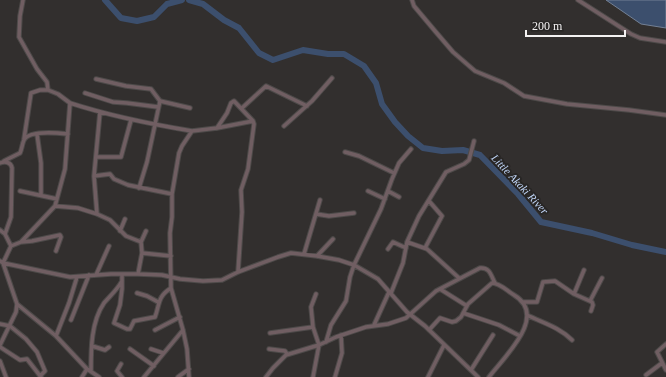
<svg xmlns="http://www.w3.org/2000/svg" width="666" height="377" viewBox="0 0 666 377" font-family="Georgia,serif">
  <rect width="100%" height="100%" fill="#322f2e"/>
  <path fill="#3c4f6d" stroke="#738095" d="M606,0h60v28l-25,-4z"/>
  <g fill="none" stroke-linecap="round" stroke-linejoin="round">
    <path stroke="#3c4f6d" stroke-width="6" d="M105,0l16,18 16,3 17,-4 13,-13 15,-4
      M189,0l14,4 21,16 15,8 20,25 14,7 30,-10 25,4h16l20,12 12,17 6,21 13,18 13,14 15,12 19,3 21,-1 17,5 38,39 23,28 51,11 40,12 34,7"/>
    <g stroke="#4d4a49" stroke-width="5.5">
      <path id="street" d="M23,0l-3,16 -1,21 18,32 10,13 1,8 10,4 12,9
        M412,0l2,6 21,25 18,21 22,19 29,12 20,13 43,8 62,6 37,5
        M578,0l53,34 9,4 26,4
        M96,79l30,7 25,3 9,12
        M85,93l28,9 14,1 31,4
        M242,108l24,-22 41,20
        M284,126l28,-25 20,-23
        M217,128l10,-15 4,-10 3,-2 19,20 1,3 -6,45 -7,21 1,22 -4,60
        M192,131l25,-3 36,-7
        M37,134l4,29v32
        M24,139l7,-46 9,-3h8
        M345,152l14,4 35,17
        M96,157h25l10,-37
        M4,161l16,-8c2,-4 2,-9 4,-13 5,-10 35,-7 44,-6
        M0,163c5,-2 11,-1 12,5l-1,49 -6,17
        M94,176l16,-2 4,5 14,6 44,9
        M139,188l8,-26 13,-61 30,7
        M20,191l37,8
        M368,191l17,8
        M388,191l11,6
        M55,206l23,2 19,6 -3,-38 6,-64
        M97,214l13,6 16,16 15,6 1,11 -4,21
        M316,214l13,2 25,-3
        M0,230l5,4 6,12 -8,17 14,41 -1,8 -16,33
        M120,231l5,-12
        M21,242l11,-1 28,-6 1,2 -5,14
        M141,242l5,-11
        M407,242l20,7 32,29
        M11,246l10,-4 34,-36 10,-37 5,-66c40,13 80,21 122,28l-10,15 -3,7 -7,41v23l-2,16 1,55 12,42 4,19 2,28
        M425,248l17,-32 -13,-15
        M388,249l5,-7 13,6
        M142,253l29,3
        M304,254l16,-54
        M317,256l16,-17
        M0,261l3,2 67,14 41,-3h27l24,1 18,4 23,2 19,-1 16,-8 40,-15 13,-4 26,3 22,4 15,5 24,14 29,33 18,14 53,51
        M122,274v15l-2,16 -6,18 13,6h3l4,-8 21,-4c5,-13 2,-20 16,-29
        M96,275l13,-29
        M440,289l27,17
        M137,293l10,3 11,6
        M391,293l12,-30 4,-21 12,-26 27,-44 18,-8 5,-4 5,-19
        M574,294l10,-24
        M590,301l12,-23
        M523,302h14l6,-20 12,-1 19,13 18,8 1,3 -2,6
        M17,304l39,32 31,33 12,8
        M463,313l36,12 21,11
        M527,315c16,8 32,12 45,25
        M71,320l18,-45
        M0,324l10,2 16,13 11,13 8,19 -5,5
        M374,325l15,-33
        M155,330l25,-13
        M429,330l11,-12 12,4 4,-1 5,-4 7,-13 24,-21c8,0 15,8 22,12 35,21 -10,62 -25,82
        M270,333l43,-6
        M56,336l13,-33 8,-26
        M326,342l5,-17 15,-24 4,-24 4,-12 27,-56 11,-30 7,-16 12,-14
        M666,344l-9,8 9,18
        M92,346l13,4 4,-3
        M0,347l20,13 7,-1 14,18
        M130,349l24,17
        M151,349l12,4
        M269,349l16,2 2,3
        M0,361l6,16
        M121,364l-4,7 5,6
        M91,370c0,-21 0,-48 13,-67 6,-7 13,-13 18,-22
        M471,370l22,-35
        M646,375l16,-12
        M82,377l5,-8
        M144,377l39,-47
        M178,377l11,-8
        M266,377l7,-9 13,-13 33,-10 17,-8 30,-10 22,-3 18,-6 30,-27 44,-23c10,-1 11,8 15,15
        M313,377l6,-32 -6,-18 -2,-20 5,-13
        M335,377l7,-24 -1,-18
        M428,377l16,-32"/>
    </g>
    <use href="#street" stroke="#705e62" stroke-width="3.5"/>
  </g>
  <g text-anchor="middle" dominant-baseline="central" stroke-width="4" stroke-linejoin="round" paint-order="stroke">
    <g font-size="11" font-style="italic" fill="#c1d6f8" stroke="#282625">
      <text transform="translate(520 184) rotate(47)">Little Akaki River</text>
    </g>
  </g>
  <path d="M526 30v6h99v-6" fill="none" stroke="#f4f2f2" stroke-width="2"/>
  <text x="532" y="30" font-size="12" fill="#f4f2f2" stroke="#282625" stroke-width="3" paint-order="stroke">200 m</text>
</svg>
